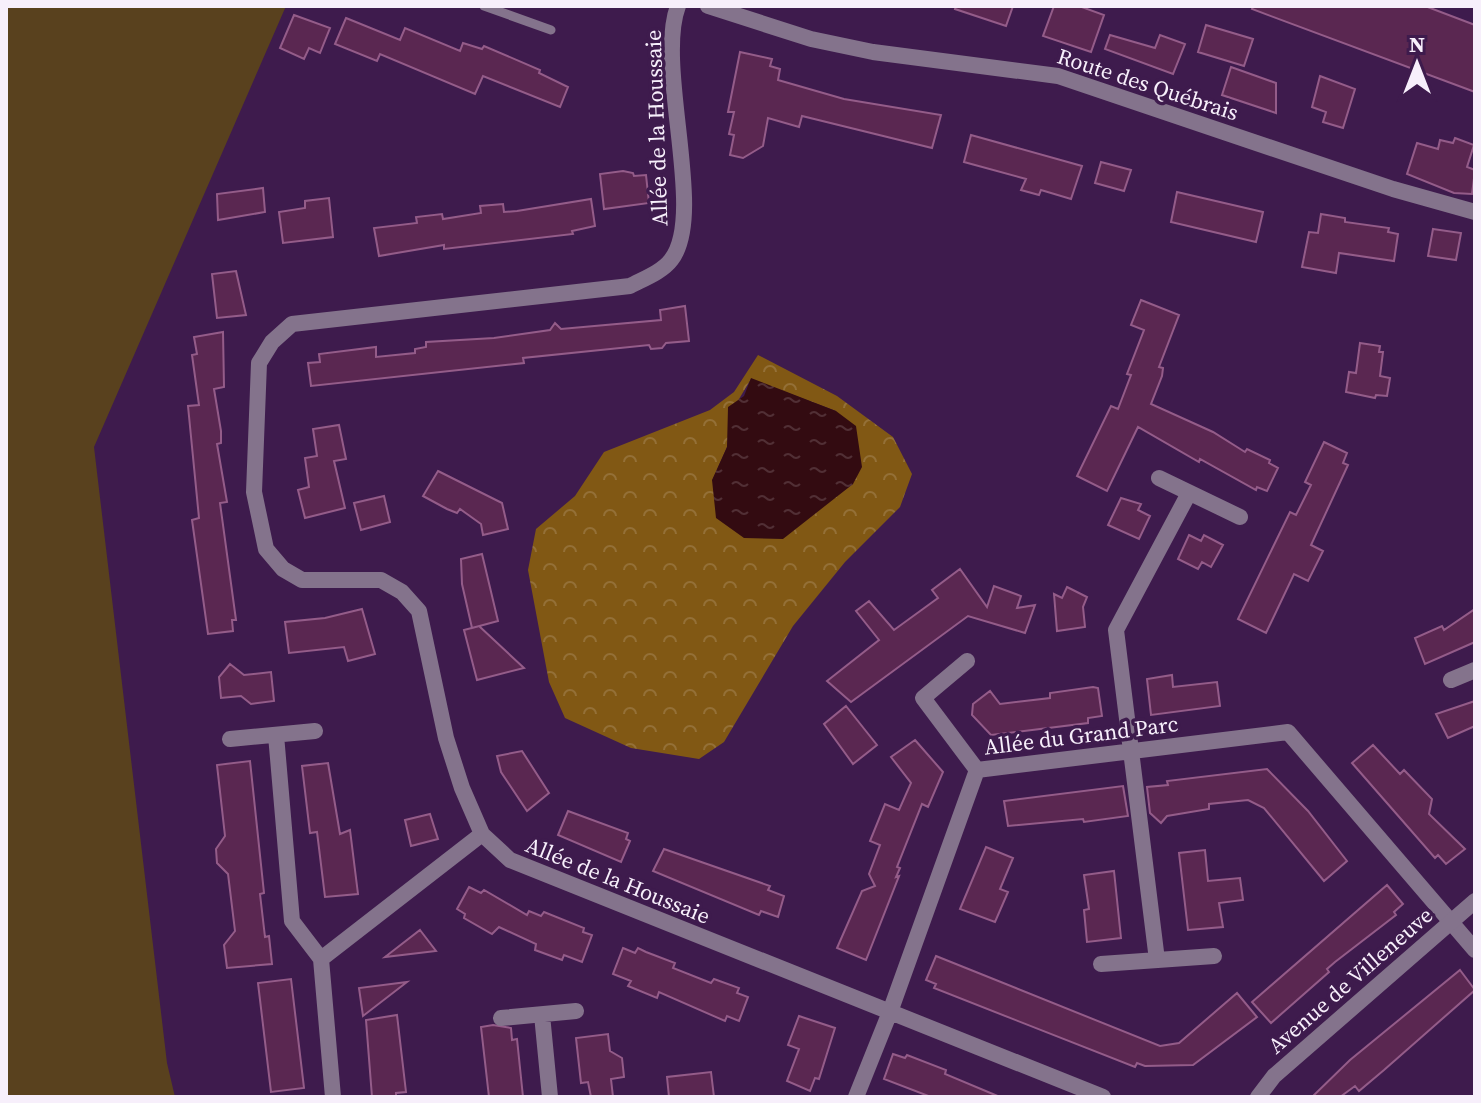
<svg xmlns="http://www.w3.org/2000/svg" width="1481" height="1103" viewBox="0 0 1481 1103" font-family="'Source Serif 4',serif">
  <defs>
    <pattern id="forest-crowns" width="20" height="18" patternUnits="userSpaceOnUse" patternTransform="scale(2)"><rect width="20" height="18" fill="#815814"/><path d="M2 6a3 3 0 1 1 6 0M12 15a3 3 0 1 1 6 0" fill="none" stroke="#947037"/></pattern>
    <pattern id="water-ripples" width="26" height="14" patternUnits="userSpaceOnUse" patternTransform="scale(2)"><rect width="26" height="14" fill="#330b11"/><path d="M2 4q2-2 4 0t4 0M15 11q2-2 4 0t4 0" fill="none" stroke="#512f35"/></pattern>
  </defs>
  <rect width="100%" height="100%" fill="#3e1b4d"/>
  <path fill="url(#forest-crowns)" fill-rule="evenodd" d="M758,355l79,41 56,41 19,37 -12,33 -55,55 -52,64 -69,116 -25,17 -68,-11 -66,-30 -16,-36 -21,-112 8,-41 39,-33 29,-44 106,-42 24,-18zM751,379l85,32 17,73 -17,12 -124,-15 15,-34 9,-43z"/>
  <path fill="#59411e" d="M6,6h280l-192,441 73,616 8,34h-169z"/>
  <path fill="url(#water-ripples)" d="M751,378l85,33 20,15 6,41 -9,17 -70,55 -39,-1 -28,-20 -4,-38 15,-33 1,-40 16,-11z"/>
  <path fill="#5a2751" stroke="#945c89" stroke-width="2" d="M956,6h57l-7,20 -51,-17z
    M1054,6h25l25,9 -13,37 -48,-16z
    M1253,6h172l50,19v67l-223,-83z
    M294,15l36,13 -10,25 -11,-5 -5,11 -24,-11z
    M346,18l54,22 5,-12 55,23 3,-8 19,6 2,-3 56,24 -1,3 29,14 -8,20 -77,-31 -8,18 -95,-40 -3,7 -42,-17z
    M1206,25l47,14 -9,27 -46,-14z
    M1110,35l45,13 5,-13 25,9 -12,30 -68,-25z
    M740,52l32,7 -2,7 10,3 -2,11 66,19 97,16 -9,33 -130,-32 -3,11 -31,-9 -5,28 -20,12 -13,-3 4,-20 -5,-1 5,-22h-6z
    M1231,67l45,16v30l-54,-18z
    M1320,76l35,13 -12,39 -20,-6 3,-10 -14,-5z
    M971,135l111,31 -11,33 -30,-9 -2,5 -18,-5 5,-11 -62,-17z
    M1455,138l19,7 -7,22 8,3 -3,24 -18,-1 -47,-19 10,-31 21,6 2,-9 13,3z
    M1101,162l30,8 -7,21 -29,-8z
    M623,171l10,2 1,3 12,-1 3,28 -45,6 -4,-35z
    M263,188l2,24 -47,8 -1,-26z
    M1177,192l86,20 -7,30 -85,-20z
    M329,198l4,39 -50,6 -4,-31 26,-4v-7z
    M591,199l4,27 -23,5 1,3 -129,15v-4l-65,11 -5,-28 43,-5 -1,-6 26,-3 1,5 38,-6 -1,-7 23,-2 1,8 13,-1z
    M1321,214l24,4v4l44,6 -1,4 10,2 -4,27 -55,-8 -3,20 -34,-6 7,-35 9,1z
    M1433,229l28,4 -5,27 -28,-4z
    M236,271l10,44 -29,3 -5,-44z
    M1141,300l38,15 -20,52 4,1 -1,8 -11,28 62,28 32,20 2,-3 23,11 -1,3 9,5 -11,23 -10,-4 -1,3 -56,-31 -1,3 -61,-35 -31,64 -30,-15 34,-70 7,3 13,-34 -4,-1 17,-44 -13,-5z
    M685,306l4,35 -23,2 -4,5 -11,1 -2,-4 -126,13 1,5 -213,23 -3,-23 12,-1 -1,-8 57,-7v10l39,-4v-4l11,-2v-5l68,-4 56,-8 5,-7 6,6 100,-9 -1,-10z
    M223,332l1,55 -10,2 7,42v12l-4,1 10,58 -7,1 16,117h-4l1,11 -25,3 -16,-114 7,-2 -11,-112 11,-1 -7,-50 5,-1 -3,-17z
    M1360,343l20,3 -1,6h4l-3,24 10,2 -3,18 -11,-1 -1,3 -29,-6 3,-20 7,1z
    M339,425l7,34 -12,2 11,47 -40,10 -7,-28 11,-3 -4,-29 12,-2 -4,-27z
    M1324,442l23,11 -4,10 5,2 -37,80 12,6 -15,30 -14,-7 -28,59 -28,-14 52,-107 6,3 15,-30 -6,-3z
    M438,471l64,32 6,26 -25,6 -2,-11 -21,-15 -3,4 -10,-4 -24,-13z
    M384,496l6,26 -29,8 -7,-27z
    M1121,498l20,6 -3,6 12,6 -11,23 -31,-14z
    M1189,535l12,6 3,-6 19,10 -12,22 -9,-5 -4,7 -20,-10z
    M482,554l16,67 -26,7 -10,-44 -1,-25z
    M960,569l27,38 7,-21 27,10 -4,12 18,-3 -10,28 -57,-17 -117,86 -24,-21 52,-41 -23,-29 13,-10 25,29 44,-32 -6,-8z
    M1067,587l20,10 -4,10 2,20 -28,4 -3,-37 8,4z
    M362,609l13,45 -27,7 -4,-14 -55,6 -4,-31 40,-4z
    M1475,609v33l-50,22 -10,-26 27,-12 2,4z
    M479,626l45,42 -47,12 -13,-50z
    M230,664l14,11 27,-3 3,29 -23,3 -10,-8 -20,2 -2,-21z
    M1172,675l1,12 44,-5 3,24 -69,9 -4,-36z
    M1093,687l5,1 4,28 -14,2v5l-97,12 -19,-20 1,-11 17,-13 10,13 50,-6v-5z
    M1475,701v25l-27,12 -12,-24z
    M846,706l31,39 -24,19 -29,-40z
    M915,740l28,32 -15,35 -6,-3 -25,63 3,1 -4,9 3,-1 -33,84 -29,-12 25,-57 13,-5 -6,-12 11,-29 -10,-4 15,-37 14,6 12,-27 -20,-26z
    M1373,745l27,29 4,-4 28,29 -3,15 36,35 -19,15 -8,-9 -3,3 -83,-95z
    M522,751l27,42 -22,18 -26,-39 -4,-16z
    M250,761l14,132 -4,1 5,43 4,-1 3,28 -45,4 -3,-23 11,-14 -7,-57 -11,-11 -1,-14 9,-13 -8,-71z
    M328,763l12,71 10,-4 8,64 -33,3 -8,-65 -7,1 -8,-67z
    M1267,769l41,42 39,50 -23,20 -60,-73 -16,-8 -39,4v5l-42,7 -6,7 -11,-10 -3,-26 21,-2 -1,-4z
    M1123,786l5,30 -44,6 -1,-3 -75,7 -4,-25z
    M568,811l60,22 -2,6 4,2 -9,21 -63,-27z
    M430,814l8,25 -27,7 -6,-26z
    M986,847l27,11 -13,31 8,3 -13,30 -35,-13z
    M664,849l106,37 -2,4 16,6 -6,21 -17,-6 -2,4 -106,-44z
    M1205,850l3,31 32,-3 3,22 -24,3 4,24 -35,3 -9,-77z
    M1114,871l7,67 -34,4 -3,-32 5,-1 -5,-34z
    M1387,885l16,19 -9,8 2,3 -61,47 -8,7 2,3 -58,51 -19,-21z
    M469,887l12,6 3,-3 43,25 2,-4 12,5 3,-4 40,16 -1,4 9,3 -10,27 -18,-7 -2,5 -27,-10 1,-6 -37,-17 -7,7 -28,-16 1,-4 -8,-5z
    M420,930l16,21 -51,6z
    M623,948l12,5 3,-5 8,4 29,11 -2,5 38,15 3,-4 25,9 -2,5 11,4 -9,24 -12,-5 -2,5 -66,-29 -2,6 -29,-12 3,-5 -18,-7z
    M936,956l224,90 19,-3 58,-50 20,24 -64,48 -48,1 -8,-3 -2,4 -201,-79 2,-4 -10,-4z
    M1460,970l15,20 -91,80 -25,21 -4,-5 -15,11h-28l38,-37z
    M291,979l13,109 -33,4 -13,-109z
    M407,982l-44,34 -4,-28z
    M397,1015l9,77 -10,1v4h-24l-6,-77z
    M799,1016l36,12 -16,51 -4,-1 -5,13 -23,-10 12,-32 -11,-4z
    M493,1025l18,3 1,12 5,-1 6,58h-34l-8,-70z
    M608,1034l2,17 12,7 2,19 -13,2 2,18h-22l-3,-15 -7,1 -5,-45z
    M893,1054l12,4 2,-3 39,15 -1,4 55,23h-69l-47,-18z
    M711,1072l3,25h-45l-2,-20z"/>
  <g fill="none" stroke-linecap="round" stroke-linejoin="round">
    <path stroke="#84738c" stroke-width="9" d="M484,6l67,24"/>
    <path stroke="#84738c" stroke-width="16" d="M678,6c-23,61 29,209 -7,254 -9,12 -28,19 -41,26l-338,38 -20,18 -13,21 -5,129 12,57 17,20 19,11h79l21,12 17,19 27,127 16,50 20,46 28,26 593,237
      M708,6l103,33 62,13 185,24 335,113 82,23
      M1159,478l81,39
      M967,661l-44,37 54,72
      M1451,680l24,-10
      M276,735l16,186 29,38
      M230,739l85,-8
      M1157,960l-41,-330 73,-137
      M1101,964l113,-8
      M542,1015l8,82
      M501,1018l75,-7
      M333,1097l-12,-138 161,-125
      M856,1097l34,-85 87,-242 311,-38 187,218"/>
    <path stroke="#84738c" stroke-width="16" d="M1258,1097l16,-21 201,-175"/>
  </g>
  <g text-anchor="middle" dominant-baseline="central" stroke-width="7" stroke-linejoin="round" paint-order="stroke">
    <g font-size="22" fill="#f7effb" stroke="#3e1b4d">
      <text transform="translate(1148 84) rotate(18)">Route des Québrais</text>
      <text transform="translate(656 128) rotate(-92)">Allée de la Houssaie</text>
      <text transform="translate(1081 735) rotate(-7)">Allée du Grand Parc</text>
      <text transform="translate(618 880) rotate(22)">Allée de la Houssaie</text>
      <text transform="translate(1350 980) rotate(-41)">Avenue de Villeneuve</text>
    </g>
  </g>
  <rect width="1481" height="1103" fill="none" stroke="#f7effb" stroke-width="16"/>
  <g transform="translate(1417 64)" stroke="#3e1b4d" stroke-width="6" paint-order="stroke">
  <path d="M0-6L14 30L0 20L-14 30Z" fill="#f7effb"/>
  <text y="-12" font-size="22" font-weight="bold" text-anchor="middle" fill="#f7effb">N</text>
  </g>
</svg>
